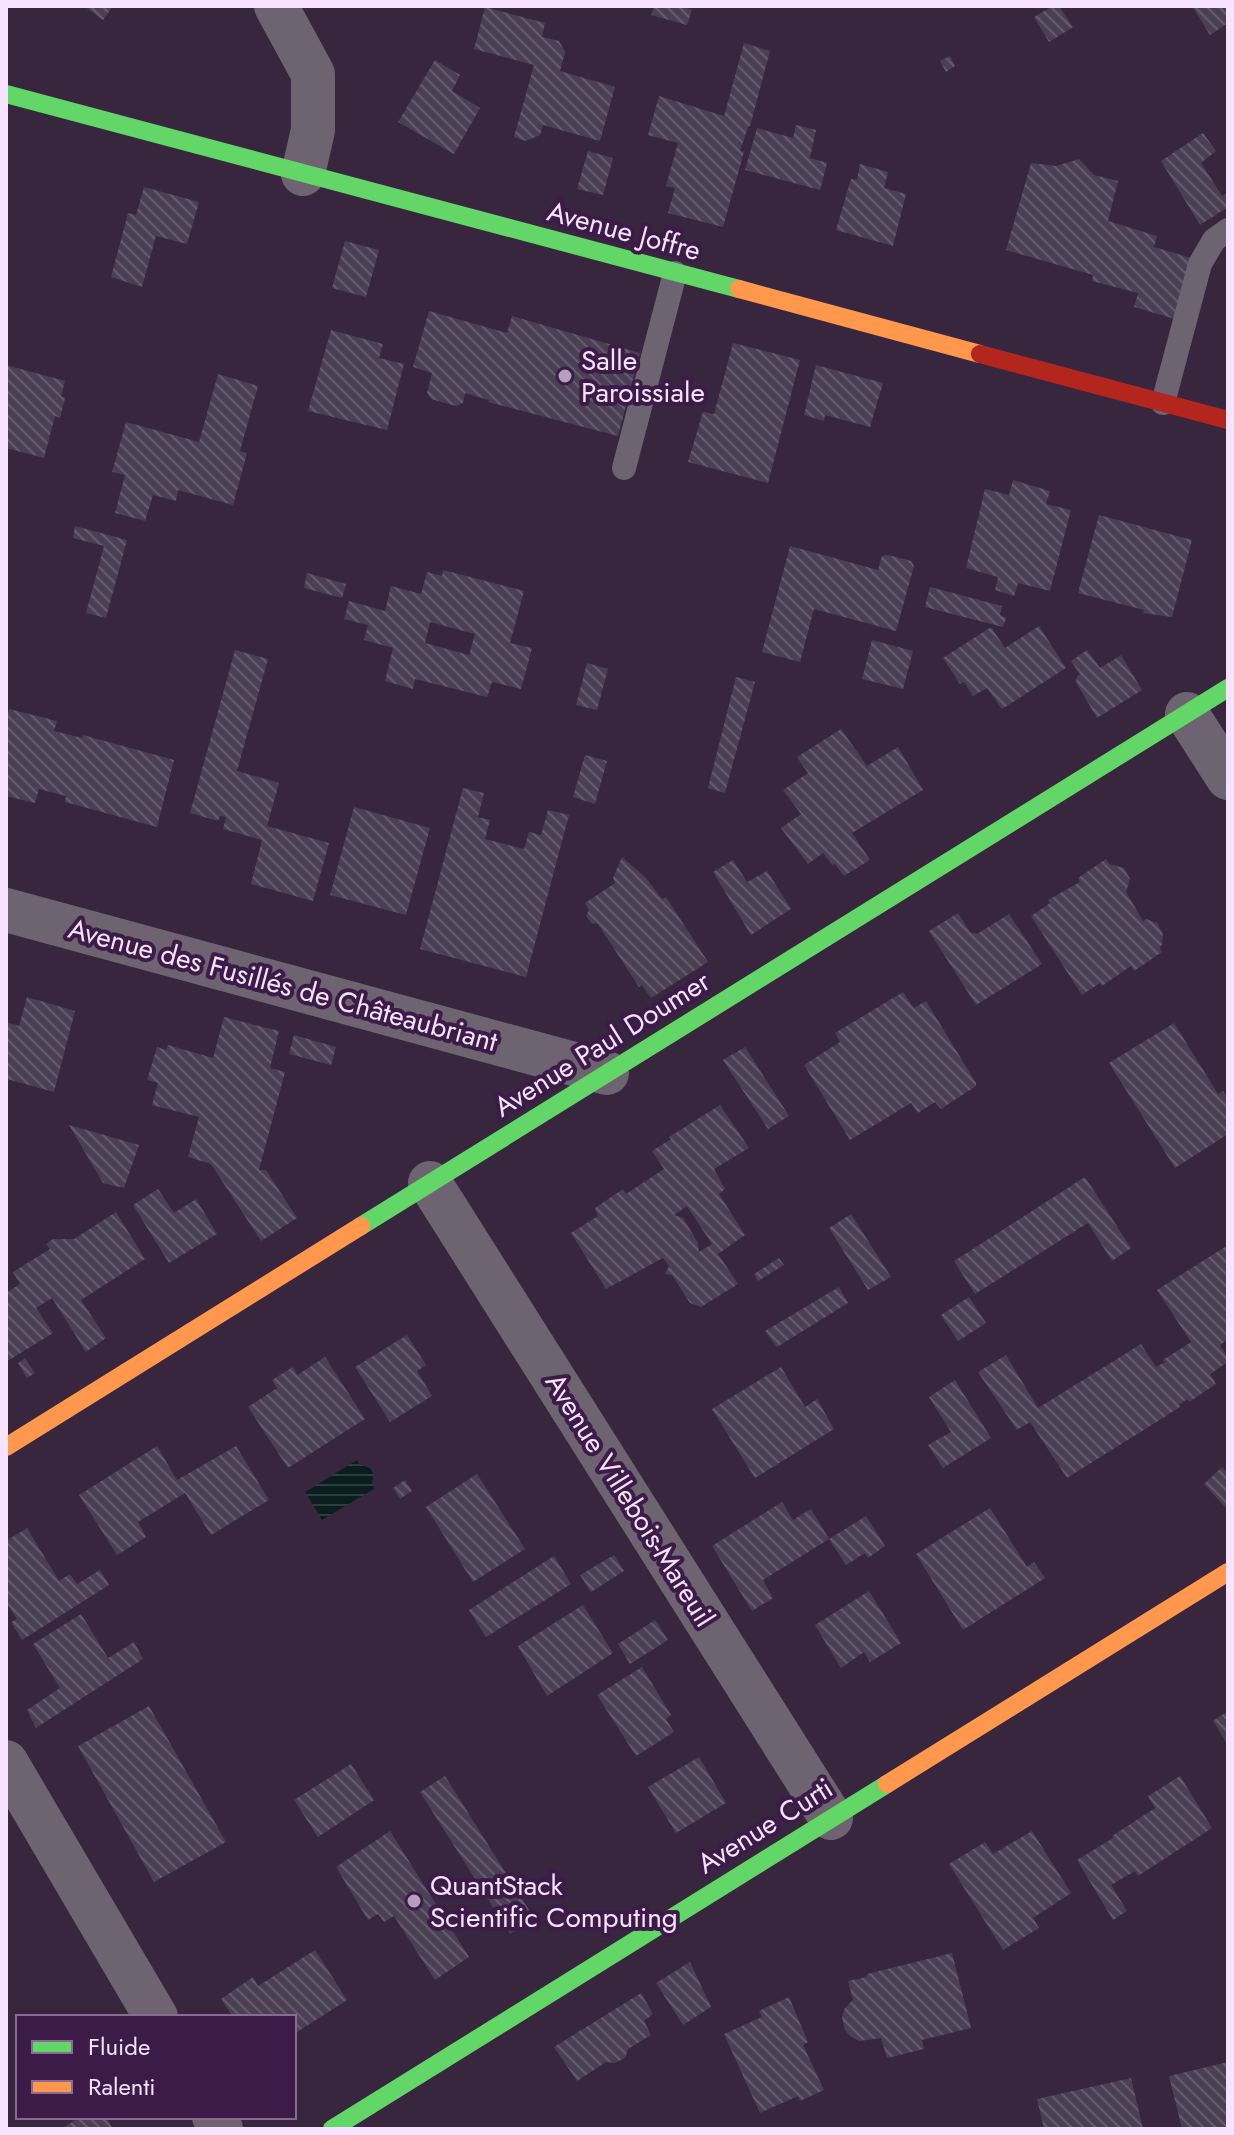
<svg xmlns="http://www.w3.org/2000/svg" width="1234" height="2135" viewBox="0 0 1234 2135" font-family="Jost,sans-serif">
  <defs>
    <pattern id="water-rules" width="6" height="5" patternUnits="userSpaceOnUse" patternTransform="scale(2)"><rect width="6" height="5" fill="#0b1d1f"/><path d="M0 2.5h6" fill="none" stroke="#2f3e41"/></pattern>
    <pattern id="building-back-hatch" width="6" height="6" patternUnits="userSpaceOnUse" patternTransform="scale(2)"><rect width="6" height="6" fill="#4b3f54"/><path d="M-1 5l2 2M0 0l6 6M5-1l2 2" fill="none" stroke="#665a6e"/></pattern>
  </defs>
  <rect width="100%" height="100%" fill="#38263e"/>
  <path fill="url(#water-rules)" d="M357,1460l2,4 11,4 4,6 -2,9 2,6 -52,31 -17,-28z"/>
  <path fill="url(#building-back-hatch)" fill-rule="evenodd" d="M84,6h29l-10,14z
    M654,6h28l10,4 -5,15 -36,-10z
    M1053,6h6l14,21 -24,15 -15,-25z
    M1192,6h36v17l-18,12z
    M485,7l60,16 -3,14 17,4 6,11 -5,19 55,16 -15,54 -57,-16 -3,10 -14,6 -12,-4 20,-72 -60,-16z
    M744,43l26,8 -20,75 -2,1 -8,24 4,1 -21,75 -55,-14 7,-25 -9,-2 12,-43 -30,-8 11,-39 65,20z
    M950,56l5,10 -9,6 -6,-11z
    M435,60l25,15 -8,16 28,17 -26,46 -56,-32z
    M796,125l20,5 -6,28 17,5 -7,27 -75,-20 12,-42 36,10z
    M1203,133l13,18 -15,12 21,33 6,-3v14l-28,18 -39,-64z
    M588,151l25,7 -10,37 -26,-6z
    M1079,159l15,16 24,6 -10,40 49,15 -3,11 37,11 -16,61 -41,-12 4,-14 -46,-12 1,-6 -87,-25 25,-87 25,3z
    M860,164l28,8 -4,16 22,6 -13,52 -57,-16 15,-51 6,1z
    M144,187l55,15 -12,42 -31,-8 -14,51 -31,-10 17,-64 8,2z
    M345,241l34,9 -13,47 -34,-9z
    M429,311l78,22 5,-17 128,37 -22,83 -130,-34 1,-2 -24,-7 -2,10 -7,3 -25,-7 -4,-6 5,-20 -19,-6z
    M331,330l52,14 -4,14 25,6 -17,66 -79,-19z
    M733,343l67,17 -32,123 -80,-21 15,-50 11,2z
    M6,365l59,16 -4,15 4,2 -5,20 -5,-2 -11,42 -38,-10z
    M816,365l67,18 -13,44 -45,-12 -1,6 -20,-6z
    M218,374l40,12 -18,65 7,2 -14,52 -55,-15 -2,11 -23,-6 -8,26 -30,-8 10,-38 -13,-3 14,-50 73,20z
    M1013,480l37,11 -4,13 25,6 -21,81 -32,-8 -4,13 -19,-6 3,-13 -32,-9 19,-79 24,6z
    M1099,515l93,25 -20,77 -29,-4 1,-3 -66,-17z
    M75,526l52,14 -21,78 -20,-5 18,-67 -31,-8z
    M790,546l88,24 4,-14 6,-1 23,6 3,5 -18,65 -82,-22 -14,53 -38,-10z
    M443,570l81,21 -14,52 22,5 -11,41 -29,-7 -5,15 -72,-18 -2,10 -28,-8 8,-33 -29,-8 4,-15 -24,-6 5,-18 36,10 6,-25 30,8 6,-22 15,4zM430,622l45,12 -6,21 -44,-12z
    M307,573l39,11 -4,14 -38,-10z
    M930,587l72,19 -2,9 6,3 -3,9 -78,-20z
    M1039,626l27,42 -64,41 -15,-21 -14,8 -9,-14 -4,2 -17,-26 48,-31 14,21z
    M872,640l41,11 -10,38 -41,-10z
    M235,650l33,9 -31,112 42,12 -12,43 62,17 -16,58 -62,-17 11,-44 -39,-11 3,-12 -6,-1 -2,5 -28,-8z
    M1087,650l13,18 21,-13 21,35 -45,28 -21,-36 1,-6 3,-2 -9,-13z
    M587,663l21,6 -11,41 -21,-5z
    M736,677l19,5 -30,111 -17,-5z
    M9,709l48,12 -3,10 28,7 1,-3 91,25 -17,67 -92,-25 1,-6 -27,-7 -4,14 -29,-7v-74z
    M841,729l26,37 31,-19 25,43 -71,43 18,27 -26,16 -9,-12 -3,1 -9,-12 -15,11 -27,-36 20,-14 -18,-24 25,-17 -11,-16z
    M585,755l22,6 -12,43 -22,-7z
    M463,788l21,5 -6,24 12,3 -5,19 39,10 5,-17 12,3 7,-25 21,5 -43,162 -106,-28z
    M354,807l76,21 -24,87 -76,-20z
    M622,857l24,21 16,21 4,-2 42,65 -57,36 -9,-13 -3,2 -41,-63 -7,-1 -5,-7 3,-6 -4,-7 30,-20 -2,-5z
    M1106,859l3,5 15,4 6,11 -4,13 17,29 3,-2 11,4 6,11 -1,11 -3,2 3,5 -28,19 -3,-5 -29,20 -2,-3 -18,12 -51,-79 19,-13 -2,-3 32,-18 -2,-4z
    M733,860l14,22 20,-11 24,38 -40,26 -38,-63z
    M958,913l12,19 7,2 32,-20 33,50 -66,41 -47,-74z
    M903,992l11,16 12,-7 50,82v3l-35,23 -6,-7 -17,11 -7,-10 -61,37 -46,-75 36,-23 -5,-9z
    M27,997l48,14 -21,81 -47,-13 -1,-57 13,4z
    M224,1017l55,14 -9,37 15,4 -26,98h7l31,48 -36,23 -50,-77 -23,-7 11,-40 -47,-12 6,-22 -11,-3 10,-33 9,3 2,-5 45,13z
    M1174,1023l44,71 5,-3 5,8v35l-53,34 -66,-105z
    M294,1035l42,12 -5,18 -42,-11z
    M745,1047l44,69 -21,13 -45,-69z
    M720,1105l29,43 -35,21 11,20 -6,5 26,41 -27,19 20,30 -37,23 -11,-4 -18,-28 -7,-1 4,-8 -6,-8 -57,31 -35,-56 27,-17 -3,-8 28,-19 3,5 38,-25 -12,-18 19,-12 -2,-2zM687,1206l25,38 -13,8 -1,-9 -15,-25 -9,-3z
    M69,1125l70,20 -15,43 -21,-5z
    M1085,1177l46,71 -19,13 -24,-38 -113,71 -21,-33z
    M158,1189l16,24 22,-14 21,35 -48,29 -36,-58z
    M116,1212l29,47 -64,41 25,38 -20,14 -34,-54 -16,10 17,25 -47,29v-69l14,-9 -7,-12 37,-23 -4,-5 7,-5h21z
    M851,1214l40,63 -23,13 -39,-62z
    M1228,1245v94l-8,6 8,13v4l-18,12 6,10 -27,18 -2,-3 -8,6 1,2 -30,19 -83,52 -37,-56 -13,8 -39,-58 28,-17 32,53 103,-64 15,23 9,-5 -2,-2 28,-18 -34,-52z
    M779,1258l5,7 -26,16 -4,-7z
    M839,1287l9,16 -71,44 -12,-16z
    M969,1297l17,26 -28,18 -17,-26z
    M407,1335l19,30 -9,6 15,25 -42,26 -35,-55z
    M325,1357l40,62 -77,49 -40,-61 29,-19 -5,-8 21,-13 4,8z
    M25,1358l10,15 -8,5 -9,-15z
    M781,1367l24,40 12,-8 17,30 -79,49 -43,-69z
    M955,1380l36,58 -48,30 -15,-23 23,-13 -22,-35z
    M157,1446l20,34 59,-34 33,54 -58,35 -26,-42 -47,29 8,15 -29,18 -38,-60z
    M1222,1467l6,7v36l-24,-26z
    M477,1474l48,75 -52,33 -47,-75z
    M405,1480l7,11 -12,8 -7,-11z
    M782,1502l11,18 18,-11 18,30 -66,41 10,18 -21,13 -40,-65z
    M990,1508l37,59 7,-5 11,16 -82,52 -47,-76z
    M866,1516l19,30 -17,12 -3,-5 -19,12 -17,-26z
    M27,1528l32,53 11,-7 7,10 23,-14 9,15 -87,55 -11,-18 6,-3 -11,-17v-61z
    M614,1555l10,16 -33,21 -11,-17z
    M554,1556l17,28 -85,53 -17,-27z
    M869,1591l32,52 -31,19 -6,-10 -23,16 -26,-43z
    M583,1605l30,48 -66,43 -29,-50z
    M81,1614l27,44 26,-16 9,17 -107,69 -9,-18 33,-22 -27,-44z
    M655,1620l13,20 -38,24 -12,-20z
    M642,1667l29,48 -5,4 8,13 -38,24 -39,-61z
    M149,1706l77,136 -72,40 -76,-136z
    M1228,1711v34l-15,-24z
    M699,1757l27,46 -50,30 -28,-46z
    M351,1764l23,36 -56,37 -24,-37z
    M445,1776l89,142 -24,16 -90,-142z
    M1180,1776l32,52 -74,48 -3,-5 -24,14 16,26 -14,9 -36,-60 36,-22 -1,-2 43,-28 -7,-12z
    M390,1831l79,126 -34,23 -41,-64 -10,6 -6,-8 -10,6 -32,-53z
    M1032,1831l39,62 -38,25 6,10 -36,22 -54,-86 36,-22 8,12z
    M315,1950l32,50 -53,34v-17h-61l-12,-18 32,-22 5,9z
    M952,1953l19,75 -49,12 2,9 -37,9 -6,-20 -22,3 -9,-5 -5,-6 -3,-13 3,-9 8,-8 -5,-19 18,-4 1,-3z
    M690,1962l21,45 -28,18 -27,-42z
    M641,1993l12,21 -9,7 7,14 -23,14 -3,9 -10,5 -9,-1 -29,19 -23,-34z
    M789,1997l19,45 -5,3 21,45 -24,11 -2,-5 -38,17 -36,-79 38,-17 -3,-6z
    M1228,2062v67h-46l-13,-53z
    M1131,2078l12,51h-99l-7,-30z
    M80,2117h26l7,12h-52z"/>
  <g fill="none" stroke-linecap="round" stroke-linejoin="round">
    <path stroke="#6e6371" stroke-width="24" d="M1163,403l37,-139 14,-24 14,-10
      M624,468l51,-195"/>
    <path stroke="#6e6371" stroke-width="44" d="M276,6l37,68v56l-10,44
      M1187,714l41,64
      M6,910l601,163
      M430,1183l401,635
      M6,1762l150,255
      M214,2117l7,12"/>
    <path stroke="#63d668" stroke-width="18" d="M6,94l733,195
      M361,1226l867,-538
      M332,2129l555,-345"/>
    <path stroke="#ff974d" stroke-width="18" d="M739,289l241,65
      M6,1447l355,-221
      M887,1784l341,-212"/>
    <path stroke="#b3261e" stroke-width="18" d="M980,354l248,66"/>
  </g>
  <g fill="#b4a0bb" stroke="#3d1b48" stroke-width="3">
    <circle cx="565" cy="376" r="8"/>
    <circle cx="414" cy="1901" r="8"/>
  </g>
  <g text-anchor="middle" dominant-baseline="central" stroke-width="8" stroke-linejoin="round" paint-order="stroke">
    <g font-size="28" fill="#f7e2ff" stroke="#3d1b48">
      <text transform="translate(624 231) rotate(15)">Avenue Joffre</text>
      <text transform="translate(283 985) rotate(15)">Avenue des Fusillés de Châteaubriant</text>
      <text transform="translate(602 1044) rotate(-32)">Avenue Paul Doumer</text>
      <text transform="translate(630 1500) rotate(58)">Avenue Villebois-Mareuil</text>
      <text transform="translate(765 1826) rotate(-32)">Avenue Curti</text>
    </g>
    <g font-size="28" fill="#f7e2ff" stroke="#3d1b48" text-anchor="start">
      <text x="581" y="360">Salle<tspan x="581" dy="32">Paroissiale</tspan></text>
      <text x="430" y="1885">QuantStack<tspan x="430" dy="32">Scientific Computing</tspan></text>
    </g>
  </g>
  <rect width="1234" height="2135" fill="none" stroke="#f7e2ff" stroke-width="16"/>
  <rect x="16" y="2015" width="280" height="104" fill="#3d1b48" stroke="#876b91" stroke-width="2"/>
  <rect x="32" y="2041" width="40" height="12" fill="#63d668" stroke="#876b91" stroke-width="2"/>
  <text x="88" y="2055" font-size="24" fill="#f7e2ff">Fluide</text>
  <rect x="32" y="2081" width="40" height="12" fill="#ff974d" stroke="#876b91" stroke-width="2"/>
  <text x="88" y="2095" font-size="24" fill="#f7e2ff">Ralenti</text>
</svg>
